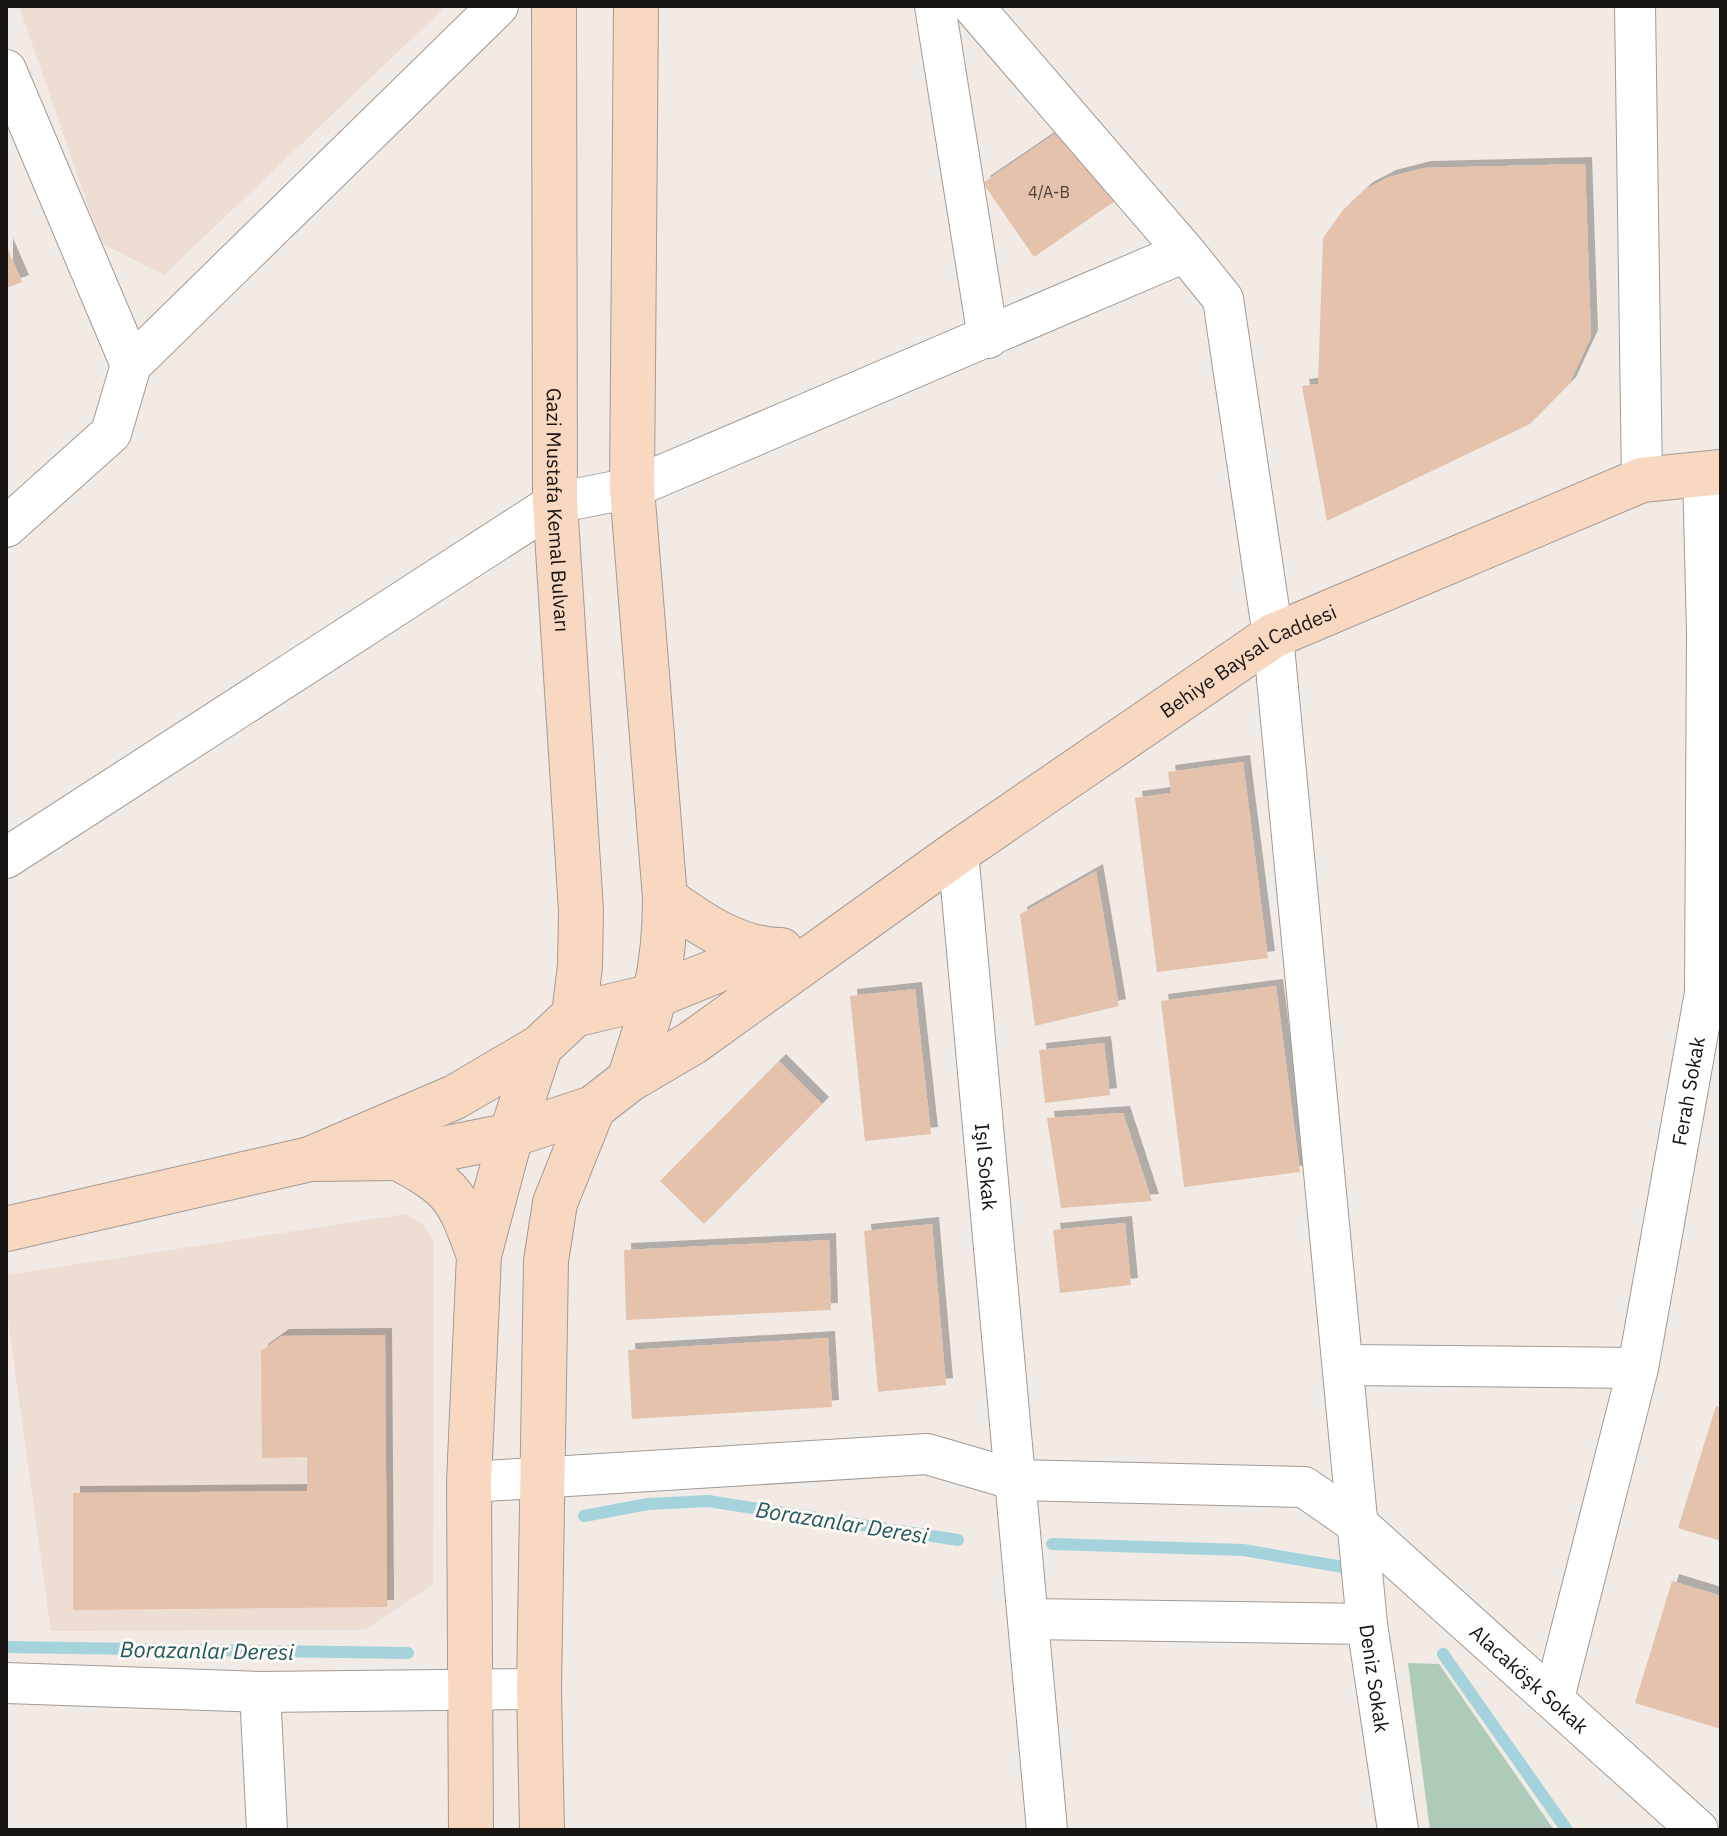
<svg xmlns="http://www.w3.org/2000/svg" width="1727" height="1836" viewBox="0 0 1727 1836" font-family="'IBM Plex Sans',sans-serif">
  <defs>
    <filter id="shadow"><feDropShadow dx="7" dy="-7" stdDeviation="0" flood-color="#0004"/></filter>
  </defs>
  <rect width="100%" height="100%" fill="#f2eae5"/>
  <path fill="#edddd3" d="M19,6h427l-282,269 -63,-32z
    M406,1214l16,10 12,17 -1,343 -68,46 -314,1 -45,-326v-30z"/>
  <path fill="#aecab8" d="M1408,1663l31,1 115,166h-124z"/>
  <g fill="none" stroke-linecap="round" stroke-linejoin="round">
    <path stroke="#a4d3db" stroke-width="12" d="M584,1516l64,-12 60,-3 250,39
      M1052,1544l191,6 100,17
      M6,1647l402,6
      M1443,1654l124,176"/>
  </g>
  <path fill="#e4c2ab" filter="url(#shadow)" d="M1065,127l50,74 -81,56 -51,-74z
    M1585,164l6,173 -22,47 -39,40 -203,97 -25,-135 16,-2 5,-146 20,-28 23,-21 23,-12 35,-9z
    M6,245l16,37 -16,6z
    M1243,762l25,196 -111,14 -22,-174 36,-5 -3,-21z
    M1096,871l23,135 -84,20 -15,-112z
    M1276,986l24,186 -116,15 -23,-186z
    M915,989l16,145 -66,7 -15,-145z
    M1104,1043l6,52 -65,8 -6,-53z
    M779,1061l43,43 -118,120 -44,-43z
    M1123,1113l29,88 -91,7 -14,-90z
    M1125,1223l6,62 -71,8 -7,-63z
    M932,1224l14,161 -68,7 -14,-161z
    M829,1240l2,70 -205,10 -2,-70z
    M385,1335l2,272 -314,3v-117l234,-2v-34l-45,1 -1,-107 21,-15z
    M828,1338l4,69 -200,12 -4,-69z
    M1716,1406l5,2v133l-43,-13z
    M1672,1581l49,15v133l-86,-26z"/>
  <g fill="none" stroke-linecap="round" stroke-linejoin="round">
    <g stroke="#a29a95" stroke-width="42">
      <g id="minor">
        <path d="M935,6l53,332"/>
        <path d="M973,6l212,246"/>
        <path d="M1635,6l7,474"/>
        <path d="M6,70l125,295"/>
        <path d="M6,527l105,-94 20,-68 367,-359"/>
        <path id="s1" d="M958,852l89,978"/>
        <path id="s2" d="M6,858l549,-355 77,-15 553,-236 38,47 50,337 94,988 31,206"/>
        <path d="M1345,1365l293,3"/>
        <path id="s3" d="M469,1482l458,-28 89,26 288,7 56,39 338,304"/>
        <path d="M1028,1619l339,5"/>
        <path d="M6,1683l254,9 279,-3"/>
        <path d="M260,1692l7,138"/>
        <path id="s4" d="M1554,1698l84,-330 67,-375 2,-361 -4,-160"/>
      </g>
    </g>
    <g stroke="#a29a95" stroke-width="46">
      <g id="secondary">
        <path id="s5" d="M554,6l1,497 26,407 -1,56 -6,49"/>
        <path d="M665,898c34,25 73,52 116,52"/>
        <path d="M629,1080c23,-69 36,-108 36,-182l-33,-410 4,-482"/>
        <path d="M398,1158c56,30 59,38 81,97"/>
        <path id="s6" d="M310,1159l88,-1 113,-23 82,-27 36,-28 63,-37 266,-191 315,-216 369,-156 79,-8"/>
        <path d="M6,1229l304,-70 145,-62 85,-50 34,-32 83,-20 111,-45"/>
        <path d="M471,1830l-2,-348 10,-227 32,-120 29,-88"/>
        <path d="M542,1830l-3,-141 7,-428 9,-58 38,-95"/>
      </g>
    </g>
    <use href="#minor" stroke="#fff" stroke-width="40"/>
    <use href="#secondary" stroke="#f9d8c1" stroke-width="44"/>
  </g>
  <g text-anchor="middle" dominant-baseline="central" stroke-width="6" stroke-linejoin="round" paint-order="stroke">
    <g font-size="16" fill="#4a4038">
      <text x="1049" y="192">4/A-B</text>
    </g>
    <g font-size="20" fill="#171412" stroke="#fff8f3">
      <text stroke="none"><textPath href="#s5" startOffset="504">Gazi Mustafa Kemal Bulvarı</textPath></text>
      <text stroke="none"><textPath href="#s6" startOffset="1084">Behiye Baysal Caddesi</textPath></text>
      <text stroke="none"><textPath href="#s4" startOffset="622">Ferah Sokak</textPath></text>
      <text stroke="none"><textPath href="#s1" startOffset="316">Işıl Sokak</textPath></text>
      <text stroke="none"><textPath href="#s3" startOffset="1136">Alacaköşk Sokak</textPath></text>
      <text stroke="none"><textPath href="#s2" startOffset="2782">Deniz Sokak</textPath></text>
    </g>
    <g font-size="22" font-style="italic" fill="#1a5a63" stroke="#fff8f3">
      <text transform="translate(842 1522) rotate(9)">Borazanlar Deresi</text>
      <text transform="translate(207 1650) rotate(1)">Borazanlar Deresi</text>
    </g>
  </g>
  <rect width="1727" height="1836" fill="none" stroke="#171412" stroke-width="16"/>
</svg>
